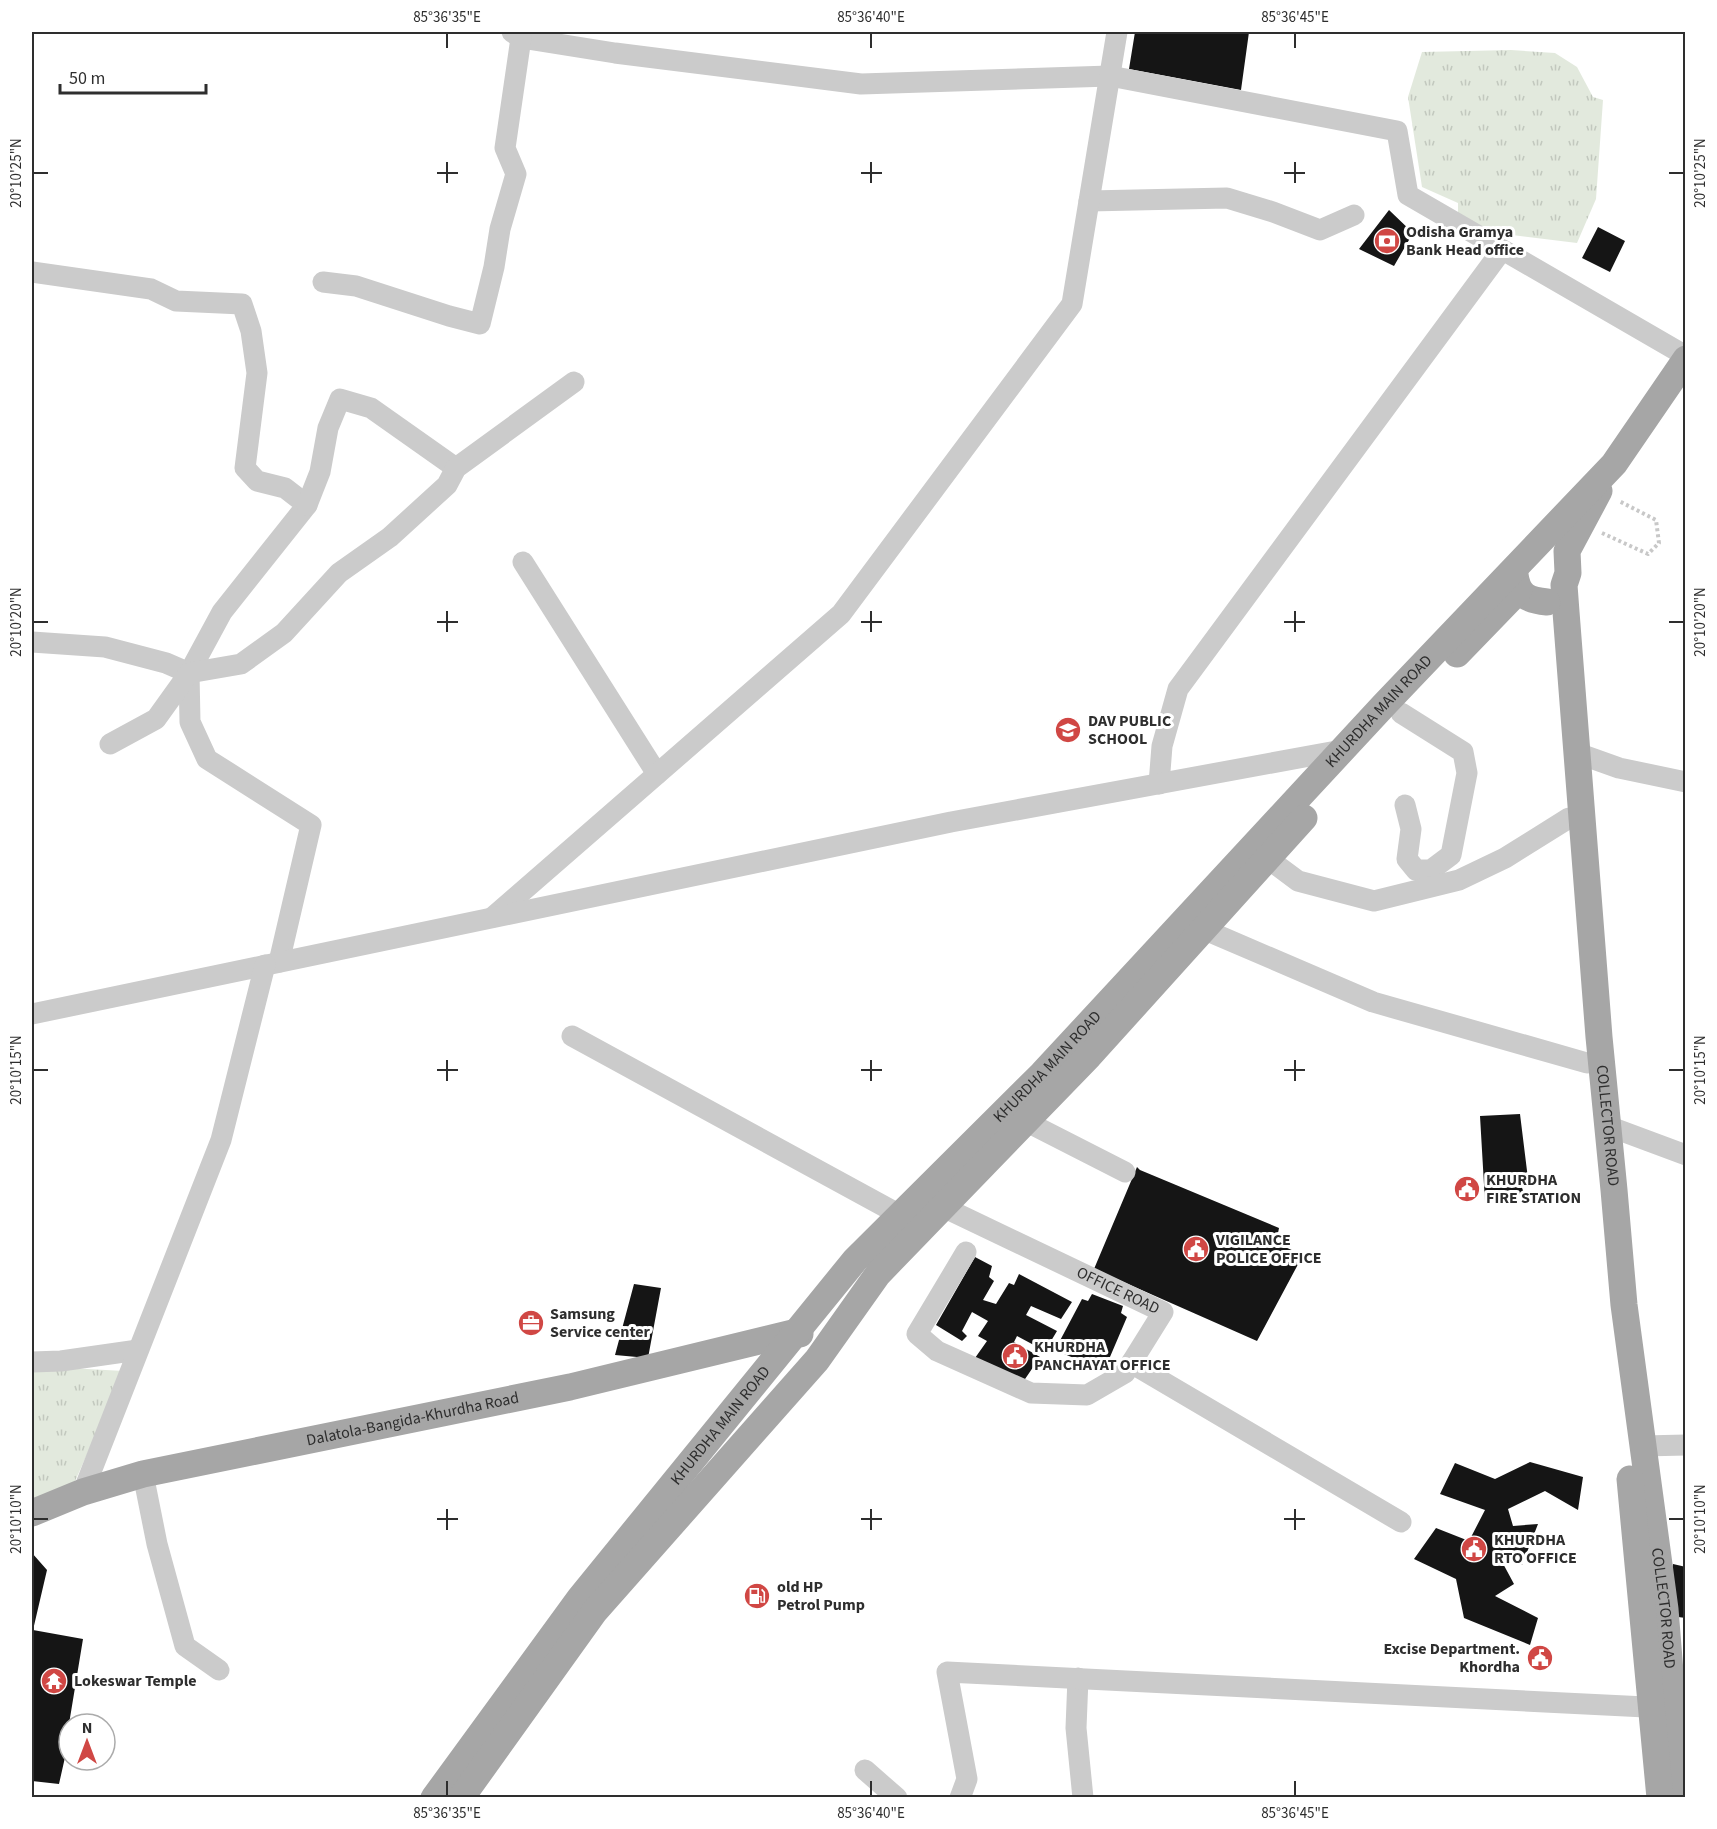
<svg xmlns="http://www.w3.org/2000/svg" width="1717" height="1829" viewBox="0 0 1717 1829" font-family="'Source Sans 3',sans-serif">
  <defs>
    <pattern id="grass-tufts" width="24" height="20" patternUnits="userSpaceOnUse" patternTransform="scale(1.5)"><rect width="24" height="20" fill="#e2e9dd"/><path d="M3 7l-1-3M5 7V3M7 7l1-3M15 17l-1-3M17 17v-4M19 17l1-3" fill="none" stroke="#c2c8be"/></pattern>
  </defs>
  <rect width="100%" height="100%" fill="#fff"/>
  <path fill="url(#grass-tufts)" d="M1511,50l44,3 22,14 16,30 10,3 -7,99 -19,44 -89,-11 -30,-8v-21l-36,-16 -14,-90 14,-45z
    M32,1366l92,5 -52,117 -40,11z"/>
  <path fill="#151515" d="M1135,32h114l-8,58 -112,-21z
    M1389,210l24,23 -19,33 -35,-17z
    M1598,227l27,14 -15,31 -28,-14z
    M1520,1114l9,73 -8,-2 4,11 -40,6 -5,-86z
    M1137,1167l3,3 139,58 -3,15 27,12 -46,86 -163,-72z
    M975,1257l17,9 -3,11 5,4 -11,19 13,4 13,-21 5,2 5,-11 53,28 -11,17 -30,-13 -5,9 31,16 -12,20 -28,-15 -3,6 26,15 -17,25 -48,-24 12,-17 -9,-5 10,-15 -16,-9 -10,19 5,5 -5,5 -26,-16z
    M634,1284l27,4 -13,70 -33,-3z
    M1092,1294l31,12 -2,7 6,4 -23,54 -49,-21 27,-51 6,2z
    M1530,1462l53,15 -5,33 -33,-19 -37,18 5,17 25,-2 -16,41 -22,-7 14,26 -19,12 43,22 -8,27 -66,-27 -8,-39 -42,-20 22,-31 33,13 16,-31 -45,-16 15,-31 40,16z
    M32,1553l15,17 -14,60 50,9 -14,85 -1,20 -9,40 -27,-3z
    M1673,1564l13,3v51l-8,-1 -8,-37z"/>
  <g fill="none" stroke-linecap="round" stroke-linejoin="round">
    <path stroke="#c8c8c8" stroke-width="4" stroke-dasharray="3 3" stroke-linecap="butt" d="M1602,533l46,21 11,-11 -3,-23 -37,-19"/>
    <g stroke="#cbcbcb" stroke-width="21">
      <path d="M512,32l9,6 94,15 246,31 249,-8 287,55 11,64 278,161"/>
      <path d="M1089,201l138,-3 46,14 47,18 34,-15"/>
      <path d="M32,272l119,17 25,12 66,3 9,27 6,42 -12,95 12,13 28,7 22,17 -85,107 -33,61 1,49 17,37 104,66 -32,137"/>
      <path d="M323,282l33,4 93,30 31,8 14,-57 6,-38 16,-55 -11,-26 16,-110"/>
      <path d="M307,505l13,-33 8,-44 12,-29 31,9 85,60"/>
      <path d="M523,562l134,212"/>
      <path d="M32,642l73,5 61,16 23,10"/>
      <path d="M1401,713l62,39 4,21 -16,82 -20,15h-15l-9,-11 4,-30 -6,-24"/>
      <path d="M110,744l46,-25 33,-46 52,-9 43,-31 55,-60 51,-36 57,-52 9,-17 118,-86"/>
      <path d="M1577,753l42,15 67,14"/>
      <path d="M1159,784l3,-38 16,-57 324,-439"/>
      <path d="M1267,858l31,23 76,20 85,-21 46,-22 64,-40"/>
      <path d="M493,917l348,-303 231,-310 45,-272"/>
      <path d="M1203,929l170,73 214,61"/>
      <path d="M32,1014l919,-192 391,-72"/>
      <path d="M572,1036l328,179"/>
      <path d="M1025,1121l100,51"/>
      <path d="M1608,1126l78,29"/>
      <path id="s1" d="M943,1207l220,105 -38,61 -38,22 -56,-2 -94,-42 -20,-17 49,-82"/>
      <path d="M32,1362l29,-1 77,-11"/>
      <path d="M1131,1363l270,159"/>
      <path d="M1643,1446l43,-1"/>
      <path d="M143,1474l14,70 28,102 34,24"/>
      <path d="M83,1492l138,-352 44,-175"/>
      <path d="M1078,1678l-2,50 7,70"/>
      <path d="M865,1770l32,28"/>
      <path d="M960,1798l7,-19 -20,-107 719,36"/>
    </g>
    <g stroke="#a6a6a6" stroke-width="27">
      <path id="s2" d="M1599,491l-32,60 1,22 -4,12 2,27 33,425 15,153 10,115 41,304 15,189"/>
      <path d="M1515,575c3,21 13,25 32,27"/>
      <path d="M1457,654l62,-64"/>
      <path d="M1630,1479l30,319"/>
      <path id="s3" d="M32,1513l51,-21 60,-18 427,-87 226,-55 4,2"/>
      <path id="s4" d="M434,1798l146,-200 275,-338 187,-186 342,-369 230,-241 72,-105"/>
      <path d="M461,1798l134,-187 222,-251 61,-86 211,-218 215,-238"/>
    </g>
  </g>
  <path fill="none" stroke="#2e2e2e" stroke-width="2" d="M447,33v15M871,33v15M1295,33v15M447,162v21M871,162v21M1295,162v21M33,173h15M437,173h21M861,173h21M1284,173h21M1669,173h15M447,611v21M871,611v21M1295,611v21M33,622h15M437,622h21M861,622h21M1284,622h21M1669,622h15M447,1060v21M871,1060v21M1295,1060v21M33,1070h15M437,1070h21M861,1070h21M1284,1070h21M1669,1070h15M447,1509v21M871,1509v21M1295,1509v21M33,1519h15M437,1519h21M861,1519h21M1284,1519h21M1669,1519h15M447,1781v15M871,1781v15M1295,1781v15"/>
  <defs>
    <g id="bank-disc" transform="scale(1.35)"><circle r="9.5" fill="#d04744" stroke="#fff"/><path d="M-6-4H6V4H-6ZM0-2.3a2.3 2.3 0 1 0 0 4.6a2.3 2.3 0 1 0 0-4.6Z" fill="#fff"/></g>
    <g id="school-disc" transform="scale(1.35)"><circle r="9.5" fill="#d04744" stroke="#fff"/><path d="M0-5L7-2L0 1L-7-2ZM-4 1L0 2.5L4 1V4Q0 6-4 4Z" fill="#fff"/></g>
    <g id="civic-disc" transform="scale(1.35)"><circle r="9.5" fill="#d04744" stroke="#fff"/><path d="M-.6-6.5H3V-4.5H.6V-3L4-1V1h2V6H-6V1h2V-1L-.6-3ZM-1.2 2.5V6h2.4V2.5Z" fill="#fff"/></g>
    <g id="office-disc" transform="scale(1.35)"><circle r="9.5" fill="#d04744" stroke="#fff"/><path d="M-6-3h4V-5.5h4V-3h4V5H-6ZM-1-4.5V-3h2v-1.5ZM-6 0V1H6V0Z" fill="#fff"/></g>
    <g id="fuel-disc" transform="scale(1.35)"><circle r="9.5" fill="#d04744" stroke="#fff"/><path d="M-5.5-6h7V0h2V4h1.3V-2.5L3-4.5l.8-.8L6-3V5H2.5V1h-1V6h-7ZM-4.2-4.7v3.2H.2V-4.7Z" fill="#fff"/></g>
    <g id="temple-disc" transform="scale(1.35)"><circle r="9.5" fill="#d04744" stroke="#fff"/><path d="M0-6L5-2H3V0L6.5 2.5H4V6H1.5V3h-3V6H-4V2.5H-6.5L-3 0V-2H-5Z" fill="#fff"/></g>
  </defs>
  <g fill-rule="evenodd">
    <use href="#bank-disc" x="1387" y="241"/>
    <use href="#school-disc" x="1068" y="730"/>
    <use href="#civic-disc" x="1467" y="1189"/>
    <use href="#civic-disc" x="1196" y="1249"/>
    <use href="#office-disc" x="531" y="1323"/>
    <use href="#civic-disc" x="1015" y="1356"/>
    <use href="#civic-disc" x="1474" y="1549"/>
    <use href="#fuel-disc" x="757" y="1596"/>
    <use href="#civic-disc" x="1540" y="1658"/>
    <use href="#temple-disc" x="54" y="1681"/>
  </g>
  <g text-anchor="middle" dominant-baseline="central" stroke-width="6" stroke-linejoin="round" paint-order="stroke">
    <g font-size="16" font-weight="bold" fill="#2e2e2e" stroke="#fff" text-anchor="start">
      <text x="1406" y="232">Odisha Gramya<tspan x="1406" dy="18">Bank Head office</tspan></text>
      <text x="1088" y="721">DAV PUBLIC<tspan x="1088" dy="18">SCHOOL</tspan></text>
      <text x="1486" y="1180">KHURDHA<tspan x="1486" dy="18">FIRE STATION</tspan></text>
      <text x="1216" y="1240">VIGILANCE<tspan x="1216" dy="18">POLICE OFFICE</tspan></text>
      <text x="550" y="1314">Samsung<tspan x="550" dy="18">Service center</tspan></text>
      <text x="1034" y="1347">KHURDHA<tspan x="1034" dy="18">PANCHAYAT OFFICE</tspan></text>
      <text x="1494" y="1540">KHURDHA<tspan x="1494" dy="18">RTO OFFICE</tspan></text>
      <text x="777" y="1587">old HP<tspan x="777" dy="18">Petrol Pump</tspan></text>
      <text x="1520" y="1649" text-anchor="end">Excise Department.<tspan x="1520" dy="18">Khordha</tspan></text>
      <text x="74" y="1681">Lokeswar Temple</text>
    </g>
    <g font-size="16" fill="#2e2e2e" stroke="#fff">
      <text stroke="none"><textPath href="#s4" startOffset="1442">KHURDHA MAIN ROAD</textPath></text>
      <text stroke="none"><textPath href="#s4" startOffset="956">KHURDHA MAIN ROAD</textPath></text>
      <text stroke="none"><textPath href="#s2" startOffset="645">COLLECTOR ROAD</textPath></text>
      <text stroke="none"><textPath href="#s1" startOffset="194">OFFICE ROAD</textPath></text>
      <text stroke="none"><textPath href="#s3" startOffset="393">Dalatola-Bangida-Khurdha Road</textPath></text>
      <text stroke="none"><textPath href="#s4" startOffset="470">KHURDHA MAIN ROAD</textPath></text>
      <text stroke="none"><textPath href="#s2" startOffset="1131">COLLECTOR ROAD</textPath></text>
    </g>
  </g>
  <rect width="1717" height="1829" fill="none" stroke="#ffffff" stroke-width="66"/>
  <g transform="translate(87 1742)"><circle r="28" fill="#ffffff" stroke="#ababab" stroke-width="1.5"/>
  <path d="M0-4.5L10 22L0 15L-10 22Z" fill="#d04744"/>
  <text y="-9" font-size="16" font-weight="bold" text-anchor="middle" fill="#2e2e2e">N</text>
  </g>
  <path d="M60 84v9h146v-9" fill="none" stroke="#2e2e2e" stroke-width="3"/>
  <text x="69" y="84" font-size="18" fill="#2e2e2e" stroke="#ffffff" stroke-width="4.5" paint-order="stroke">50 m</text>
  <rect x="33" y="33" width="1651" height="1763" fill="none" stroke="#2e2e2e" stroke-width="2"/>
  <g font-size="15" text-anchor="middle" fill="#2e2e2e">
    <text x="447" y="22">85°36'35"E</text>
    <text x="871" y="22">85°36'40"E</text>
    <text x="1295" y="22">85°36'45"E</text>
    <text transform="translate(16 173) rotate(-90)" y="5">20°10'25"N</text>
    <text transform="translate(1700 173) rotate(-90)" y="5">20°10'25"N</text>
    <text transform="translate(16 622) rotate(-90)" y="5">20°10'20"N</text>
    <text transform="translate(1700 622) rotate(-90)" y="5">20°10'20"N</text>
    <text transform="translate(16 1070) rotate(-90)" y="5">20°10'15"N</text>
    <text transform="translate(1700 1070) rotate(-90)" y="5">20°10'15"N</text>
    <text transform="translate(16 1519) rotate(-90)" y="5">20°10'10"N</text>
    <text transform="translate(1700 1519) rotate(-90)" y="5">20°10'10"N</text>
    <text x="447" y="1818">85°36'35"E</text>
    <text x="871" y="1818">85°36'40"E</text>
    <text x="1295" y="1818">85°36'45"E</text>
  </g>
</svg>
